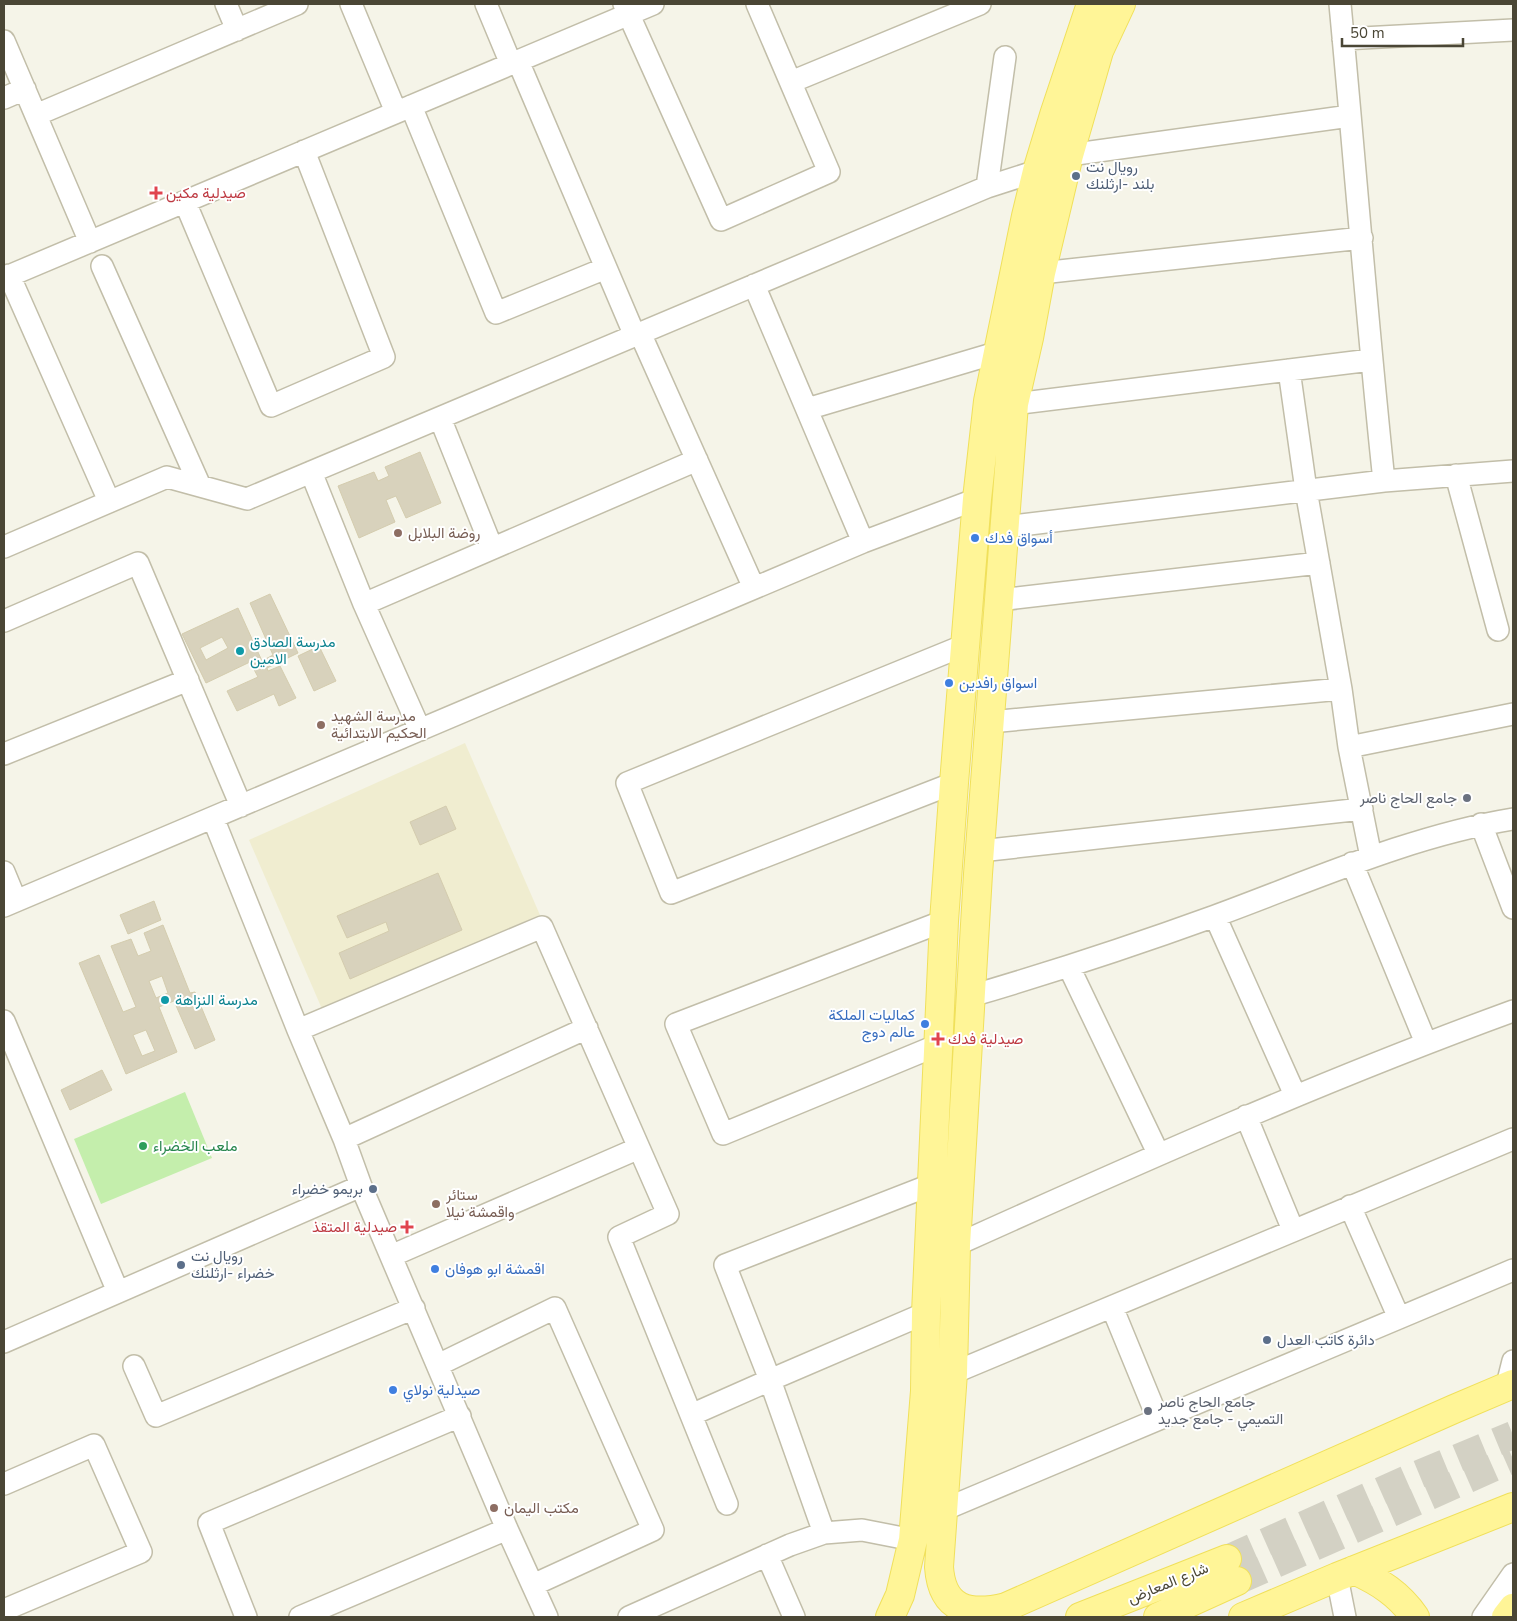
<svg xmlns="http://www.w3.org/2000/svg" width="1517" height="1621" viewBox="0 0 1517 1621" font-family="'Nunito Sans',Vazirmatn,sans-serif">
  <rect width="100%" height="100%" fill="#f5f4e8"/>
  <path fill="#f0edd0" d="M465,743l75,172 -218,94 -73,-169z"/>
  <path fill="#c4eeac" d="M185,1092l27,66 -111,46 -27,-65z"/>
  <path fill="#d8d2bc" stroke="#d4ccae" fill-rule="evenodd" d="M420,452l21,51 -35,15 -10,-22 -10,4 9,22 -36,16 -21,-52 36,-14 4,9 11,-5 -4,-9z
    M270,594l28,59 -31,15 1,3 12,-5 16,32 -17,8 -5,-12 -37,17 -10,-20 31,-14 -8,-15 -44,21 -24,-49 56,-26 24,53 11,-6 -23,-52zM222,637l6,11 -22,12 -6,-12z
    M319,646l17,35 -22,10 -16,-35z
    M446,806l10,23 -36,16 -10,-23z
    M438,873l24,57 -112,49 -11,-26 50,-22 -3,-9 -39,16 -10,-22z
    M154,901l7,19 -33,14 -8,-19z
    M163,925l27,68 5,-1 20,48 -20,9 -21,-48 -15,6 18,45 -51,22 -47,-111 20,-8 24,57 13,-5 -25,-61 20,-7 7,17 13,-5 -7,-18zM162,976l6,17 -12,5 -7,-17zM146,1030l9,21 -13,5 -9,-21z
    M102,1070l10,20 -42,20 -9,-20z"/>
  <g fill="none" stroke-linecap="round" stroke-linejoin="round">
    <path stroke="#d3d1c4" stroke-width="28" stroke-dasharray="28 14" stroke-linecap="butt" d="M1227,1559l192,-85 94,-39
      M1237,1581l276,-122"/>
    <g stroke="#c2bea9" stroke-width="24">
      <path id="minor" d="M226,4l11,26
        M351,4l45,108
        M486,4l25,60
        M624,4l97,216 108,-48 -72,-168
        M1340,4c15,159 27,318 44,477
        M1343,39l170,-9
        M4,41l86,201
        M518,61l117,275
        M791,82l189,-78
        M4,98l21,-9
        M411,106l85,207 110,-45
        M36,115l261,-111
        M1069,155l281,-39
        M987,187l18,-130
        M185,202l86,204 113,-49 -80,-206
        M102,266l98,220
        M1041,273l321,-35
        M9,275l100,226
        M4,278l649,-274
        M754,285l109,257
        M640,333l114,255
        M1289,370l17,120 35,199 8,58 22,110
        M1014,404l357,-44
        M807,409l192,-57
        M440,418l52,130
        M311,472l53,132 56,126
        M1456,475l42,155
        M1005,527l379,-46 129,-10
        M4,547l163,-70 80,22 740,-312 50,-16
        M999,600l320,-37
        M364,604l333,-144
        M4,621l134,-58 103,243
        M990,722l351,-33
        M1349,747l164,-33
        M4,754l184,-74
        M954,783l-283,110 -44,-110 338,-138
        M213,818l85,212 46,109 17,47 146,343 40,88
        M1481,824l32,84
        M980,851l382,-42
        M1352,863l74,180
        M4,872l12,29
        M4,906l859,-364 114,-43
        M1215,916l80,179
        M1069,967l89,186
        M971,996c82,-24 164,-51 244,-80 98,-36 195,-80 298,-97
        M4,1021l114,271
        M298,1030l244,-103 126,287 -49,23 108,267
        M938,1045l-215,89 -47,-110 268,-103
        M1246,1116l47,114
        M344,1139l243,-111
        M1350,1206l49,112
        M956,1245c184,-83 368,-165 557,-234
        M391,1256l248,-108
        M1112,1307l46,112
        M4,1342l357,-156
        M438,1365l117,-57 98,222 -120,55
        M134,1366l22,50 258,-108
        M953,1373l560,-234
        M1511,1386l-2,-9 4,-16
        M691,1415l79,-35 156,-67
        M4,1484l90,-39 47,107 -137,58
        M943,1510l570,-240
        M824,1533l-54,-153 -45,-115 208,-81
        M767,1555l27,62
        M1337,1577l8,40
        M246,1617l-37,-94 251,-107
        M300,1617l207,-88
        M629,1617l161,-72 34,-12 38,-3 51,10
        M1483,1617l30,-43"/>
    </g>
    <g stroke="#f0e05b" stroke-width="30">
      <path id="major" d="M1121,4l-22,47 -30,104 -28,118 -12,65 -15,66 -36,470 -22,371 -3,128 -14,194c3,43 30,49 67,40l448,-198 59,-25
        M1354,1570c26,12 45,24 61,47
        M890,1617l10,-22 13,-55 12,-149 1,-78 18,-392 10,-138 23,-284 11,-98 38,-185 11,-45 17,-56 37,-111
        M1080,1617l147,-58
        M1158,1617l79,-36
        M1243,1617l94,-40 176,-70
        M1506,1617l7,-9"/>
    </g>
    <use href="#minor" stroke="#fff" stroke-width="21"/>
    <use href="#major" stroke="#fff597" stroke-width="28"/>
  </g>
  <g fill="#5c6f8a" stroke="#fff" stroke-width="2">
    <circle cx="1076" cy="176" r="5"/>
    <circle cx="373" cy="1189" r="5"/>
    <circle cx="181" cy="1265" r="5"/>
    <circle cx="1267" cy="1340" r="5"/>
  </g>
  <g fill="#e0444e" stroke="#fff" stroke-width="2">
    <path d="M153.5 185.5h5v5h5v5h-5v5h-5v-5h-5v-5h5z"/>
    <path d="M935.5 1031.5h5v5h5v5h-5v5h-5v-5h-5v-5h5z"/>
    <path d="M404.5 1219.5h5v5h5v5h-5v5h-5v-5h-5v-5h5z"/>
  </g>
  <g fill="#8d6e63" stroke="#fff" stroke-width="2">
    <circle cx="398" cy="533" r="5"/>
    <circle cx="321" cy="725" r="5"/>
    <circle cx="436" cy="1204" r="5"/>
    <circle cx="494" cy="1508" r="5"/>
  </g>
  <g fill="#3f7fe0" stroke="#fff" stroke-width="2">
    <circle cx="975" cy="538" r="5"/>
    <circle cx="949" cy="683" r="5"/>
    <circle cx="925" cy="1024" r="5"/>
    <circle cx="435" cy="1269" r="5"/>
    <circle cx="393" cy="1390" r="5"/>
  </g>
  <g fill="#0f9aa8" stroke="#fff" stroke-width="2">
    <circle cx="240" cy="651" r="5"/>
    <circle cx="165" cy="1000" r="5"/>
  </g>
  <g fill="#6b7280" stroke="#fff" stroke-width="2">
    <circle cx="1467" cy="798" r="5"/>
    <circle cx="1148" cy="1411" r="5"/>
  </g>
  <circle fill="#2e9e5b" stroke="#fff" stroke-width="2" cx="143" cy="1146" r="5"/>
  <g text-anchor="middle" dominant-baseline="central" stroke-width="4" stroke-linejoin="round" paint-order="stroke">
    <g font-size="15" fill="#4e5e75" stroke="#fff" text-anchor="start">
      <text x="1086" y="167">رويال نت<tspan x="1086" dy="17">بلند -ارثلنك</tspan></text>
      <text x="363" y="1189" text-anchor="end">بريمو خضراء</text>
      <text x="191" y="1256">رويال نت<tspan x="191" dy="17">خضراء -ارثلنك</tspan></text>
      <text x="1277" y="1340">دائرة كاتب العدل</text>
    </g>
    <g font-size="15" fill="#be3a42" stroke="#fff" text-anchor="start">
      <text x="166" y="193">صيدلية مكين</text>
      <text x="948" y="1039">صيدلية فدك</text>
      <text x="397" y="1227" text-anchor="end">صيدلية المتقذ</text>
    </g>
    <g font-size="15" fill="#785e54" stroke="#fff" text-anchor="start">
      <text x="408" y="533">روضة البلابل</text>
      <text x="331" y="716">مدرسة الشهيد<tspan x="331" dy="17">الحكيم الابتدائية</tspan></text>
      <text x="446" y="1195">ستائر<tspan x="446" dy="17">واقمشة نيلا</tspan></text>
      <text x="504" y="1508">مكتب اليمان</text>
    </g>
    <g font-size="15" fill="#366cbe" stroke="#fff" text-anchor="start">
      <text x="985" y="538">أسواق فدك</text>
      <text x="959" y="683">اسواق رافدين</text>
      <text x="915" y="1015" text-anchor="end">كماليات الملكة<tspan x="915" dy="17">عالم دوج</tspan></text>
      <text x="445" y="1269">اقمشة ابو هوفان</text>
      <text x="403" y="1390">صيدلية نولاي</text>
    </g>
    <g font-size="15" fill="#0d838f" stroke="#fff" text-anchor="start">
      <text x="250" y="642">مدرسة الصادق<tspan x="250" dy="17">الامين</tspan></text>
      <text x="175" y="1000">مدرسة النزاهة</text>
    </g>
    <g font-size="15" fill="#5b616d" stroke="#fff" text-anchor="end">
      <text x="1457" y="798">جامع الحاج ناصر</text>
      <text x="1158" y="1402" text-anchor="start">جامع الحاج ناصر<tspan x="1158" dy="17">التميمي - جامع جديد</tspan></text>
    </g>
    <g font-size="15" fill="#27864d" stroke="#fff" text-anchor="start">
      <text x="153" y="1146">ملعب الخضراء</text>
    </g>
    <g font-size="15" fill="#4a4635" stroke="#fff">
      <text transform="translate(1168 1583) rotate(-22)">شارع المعارض</text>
    </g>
  </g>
  <rect width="1517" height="1621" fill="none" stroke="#4a4635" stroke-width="10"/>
  <path d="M1342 38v8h121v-8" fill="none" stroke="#4a4635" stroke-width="2.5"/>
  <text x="1350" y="38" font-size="15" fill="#4a4635" stroke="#ffffff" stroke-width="4" paint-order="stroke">50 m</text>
</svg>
